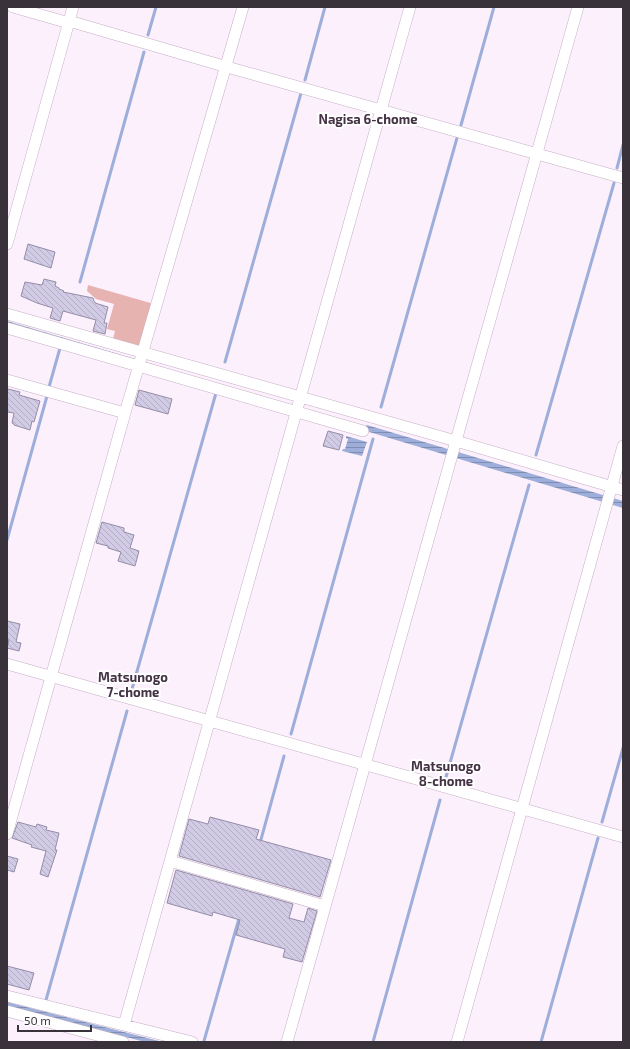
<svg xmlns="http://www.w3.org/2000/svg" width="630" height="1049" viewBox="0 0 630 1049" font-family="'Exo 2',sans-serif">
  <defs>
    <pattern id="water-rules" width="6" height="5" patternUnits="userSpaceOnUse"><rect width="6" height="5" fill="#9daeda"/><path d="M0 2.5h6" fill="none" stroke="#818eb2"/></pattern>
    <pattern id="building-back-hatch" width="6" height="6" patternUnits="userSpaceOnUse"><rect width="6" height="6" fill="#d2cbe6"/><path d="M-1 5l2 2M0 0l6 6M5-1l2 2" fill="none" stroke="#b5afc6"/></pattern>
  </defs>
  <rect width="100%" height="100%" fill="#fdf0fd"/>
  <path fill="#e7b3b0" d="M88,285l66,19 -12,40 -4,2 -25,-7 2,-8 -8,-2 7,-25 -18,-5 -9,-8z"/>
  <path fill="url(#water-rules)" d="M7,321l357,106 3,-2 256,76v7l-247,-74 -369,-108z
    M346,436l21,6 -5,14 -20,-5 1,-2h2l3,-10 -2,-1z
    M7,1002l156,40h-18l-138,-36z"/>
  <g fill="none" stroke-linecap="round" stroke-linejoin="round">
    <path stroke="#9daeda" stroke-width="3" d="M148,35l8,-28
      M305,80l20,-73
      M461,125l33,-118
      M617,168l6,-23
      M80,282l64,-230
      M225,362l76,-269
      M49,387l11,-39
      M381,407l76,-269
      M536,455l78,-272
      M7,540l40,-144
      M132,689l84,-296
      M291,734l82,-295
      M446,777l83,-292
      M602,822l21,-74
      M260,843l24,-87
      M46,1000l81,-289
      M204,1041l36,-126
      M373,1042l67,-242
      M541,1042l57,-204"/>
  </g>
  <path fill="url(#building-back-hatch)" stroke="#948da7" d="M28,244l27,8 -4,16 -27,-9z
    M44,279l12,3 -1,4 4,2v1l5,2 -1,1 30,6 1,3 1,1v1l13,4 -4,16h3l-2,11 -12,-3 3,-11 -33,-9 -3,10 -10,-3 3,-10 -16,-5 -16,-7 4,-14 17,3z
    M8,389l12,3 -1,3 21,6 -6,21 -2,-1 -2,9 -16,-5v-1l-2,-1 2,-10 -7,-1v-19z
    M139,390l33,9 -4,15 -33,-9z
    M328,431l15,4 -4,15 -16,-4z
    M102,522l22,6v4l10,3 -4,13 9,3 -4,15 -17,-5 3,-9 -13,-4v-2l-12,-3z
    M7,621l13,3 -4,18 5,1 -2,8 -12,-3 2,-8h-2z
    M210,817l49,13 -3,9 75,21 -11,37 -141,-41 10,-37 19,5z
    M18,822l18,5 1,-3 10,3 -1,3 13,3 -4,17h2l-9,27 -8,-3 6,-23 -15,-4 1,-2 -20,-7z
    M7,856l11,3 -4,13 -7,-2z
    M176,870l117,34 -4,14 15,4 4,-14 9,3 -15,51 -19,-5 2,-8 -49,-14 4,-15 -27,-8 -1,4 -45,-13z
    M7,966l27,7 -5,17 -22,-6z"/>
  <g fill="none" stroke-linecap="round" stroke-linejoin="round">
    <g stroke="#c4afc4" stroke-width="12">
      <path id="minor" d="M13,7l56,16
        M69,21l158,46 396,111
        M7,244l66,-237
        M7,314l449,127 167,49
        M7,328l356,103
        M7,380l118,33
        M7,664l616,173
        M7,834l118,-421 118,-406
        M170,861l155,45
        M7,996l185,46
        M7,1011l116,31
        M124,1025l286,-1018
        M287,1042l291,-1035
        M457,1042l166,-596"/>
    </g>
    <use href="#minor" stroke="#fff" stroke-width="11"/>
  </g>
  <g text-anchor="middle" dominant-baseline="central" stroke-width="4" stroke-linejoin="round" paint-order="stroke">
    <g font-size="13" font-weight="bold" fill="#443345" stroke="#fff">
      <text x="368" y="119">Nagisa 6-chome</text>
      <text x="133" y="677">Matsunogo<tspan x="133" dy="15">7-chome</tspan></text>
      <text x="446" y="766">Matsunogo<tspan x="446" dy="15">8-chome</tspan></text>
    </g>
  </g>
  <rect width="630" height="1049" fill="none" stroke="#3a323b" stroke-width="16"/>
  <path d="M18 1025v6h73v-6" fill="none" stroke="#3a323b" stroke-width="2"/>
  <text x="24" y="1025" font-size="12" fill="#3a323b" stroke="#ffffff" stroke-width="3" paint-order="stroke">50 m</text>
</svg>
